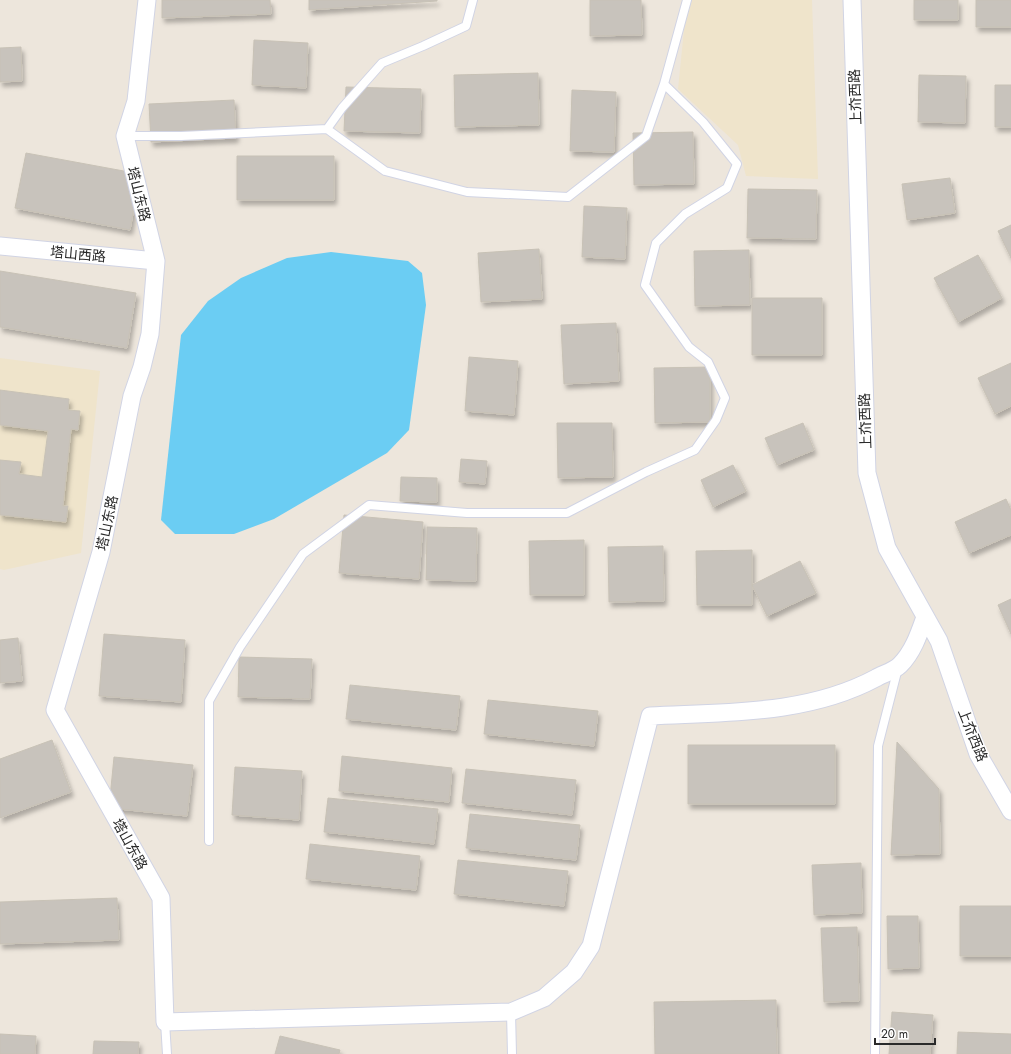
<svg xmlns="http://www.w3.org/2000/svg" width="1011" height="1054" viewBox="0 0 1011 1054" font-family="Jost,'Noto Sans SC',sans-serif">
  <defs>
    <filter id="shadow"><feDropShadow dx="2.5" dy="4.5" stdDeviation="2" flood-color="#0004"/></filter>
  </defs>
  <rect width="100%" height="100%" fill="#ede6dc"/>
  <path fill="#efe4cb" d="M687,0h125l6,179 -72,-3 -8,-31 -60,-56z
    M0,358l100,13 -19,182 -77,17 -4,-1z"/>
  <path fill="#6bcdf3" d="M331,252l77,9 14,12 4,32 -17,125 -22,23 -113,66 -40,15h-59l-14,-14 20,-185 27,-34 33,-23 46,-20z"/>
  <path fill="#c8c3bc" stroke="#c8c2b6" filter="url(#shadow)" d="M162,0h108l1,14 -109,4z
    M309,0h128v1l-128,9z
    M590,0h51l1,35 -52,1z
    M914,0h44v20h-44z
    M976,0h35v27h-35z
    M254,40l54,3 -2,45 -54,-3z
    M21,47l1,34 -22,1v-34z
    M538,73l1,52 -84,2 -1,-52z
    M919,75l47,1 -1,47 -47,-1z
    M995,85h16v42h-16z
    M346,87l75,2 -1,44 -76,-2z
    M572,90l44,2 -2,60 -44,-1z
    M234,100l2,38 -85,4 -2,-38z
    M693,132l1,52 -60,1 -1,-52z
    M26,153l114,21 -10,56 -115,-22z
    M237,156h97v44h-97z
    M950,178l5,35 -48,7 -5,-36z
    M748,189l69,1 -1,49 -69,-1z
    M584,206l43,2 -2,51 -43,-2z
    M1011,225v33l-13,-27z
    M539,249l3,50 -61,3 -3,-49z
    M749,250l1,55 -55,1 -1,-55z
    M978,255l24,43 -44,24 -24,-44z
    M0,271l136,22 -9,55 -127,-21z
    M752,298h70v57h-70z
    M616,323l3,58 -55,3 -3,-59z
    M469,357l49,4 -4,54 -49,-4z
    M1011,363v43l-16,8 -17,-36z
    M710,367v55l-55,1 -1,-55z
    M0,390l69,9 -1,11 12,1 -2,19 -7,-1 -8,77h5l-2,16 -66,-7v-55l21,2 -2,12 23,3 6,-46 -48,-6z
    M557,423h55l1,54 -55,1z
    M803,423l11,27 -37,15 -12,-27z
    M461,459l26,2 -2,23 -26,-2z
    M733,465l13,26 -33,16 -12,-27z
    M401,477l36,1v24l-37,-1z
    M1006,499l5,11v25l-42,18 -14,-31z
    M344,515l79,7 -4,57 -80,-6z
    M427,527l50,1 -1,53 -50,-1z
    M584,540v55h-54l-1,-54z
    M663,546l1,55 -55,1 -1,-55z
    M752,550v55h-55l-1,-54z
    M800,561l16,32 -49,23 -15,-31z
    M1011,599v35l-13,-29z
    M104,634l81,6 -4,62 -82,-6z
    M18,638l4,43 -22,2v-43z
    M239,657l73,2 -2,40 -72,-2z
    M350,685l110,11 -4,34 -110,-11z
    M488,700l110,11 -4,35 -110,-12z
    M52,740l19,52 -71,26v-59z
    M897,742l42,47 1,65 -49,1z
    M688,745h147v59h-147z
    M342,756l110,12 -3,34 -110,-11z
    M114,757l79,8 -6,51 -78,-8z
    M235,767l67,4 -3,49 -67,-5z
    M466,769l110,11 -4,35 -110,-12z
    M328,798l110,11 -4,35 -110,-12z
    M470,814l110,11 -4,35 -110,-12z
    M310,844l110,12 -4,34 -110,-11z
    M458,860l110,11 -4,35 -110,-12z
    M861,863l1,50 -48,2 -2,-50z
    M117,898l2,42 -119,4v-42z
    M960,906h51v50h-51z
    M887,916h31l1,52 -31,1z
    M857,927l2,74 -35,1 -3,-74z
    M776,1000l1,54h-122l-1,-52z
    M892,1012l41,3 -3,39h-41z
    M958,1032l53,2v20h-54z
    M0,1034l36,2 -1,18h-35z
    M280,1036l60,14 -1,4h-64z
    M94,1041l45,1 -1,12h-45z"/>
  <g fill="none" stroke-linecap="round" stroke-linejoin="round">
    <g stroke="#d1d4e4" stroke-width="10">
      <path id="service" d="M327,129l15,-21 40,-45 41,-17 43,-20 7,-26
        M125,136h56l146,-7 58,42 82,21 101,5 78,-61 18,-52
        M209,841v-140l31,-54 63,-93 66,-49 98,8h100l79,-41 49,-22 21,-30 9,-22 -17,-36 -19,-15 -44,-62 11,-42 29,-29 42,-26 10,-24 -34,-42 -39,-38 23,-84
        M511,1012l1,42
        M165,1022l2,32
        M875,1054l3,-308 20,-78"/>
    </g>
    <g stroke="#d1d4e4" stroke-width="19">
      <path id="minor" d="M147,0l-11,101 -11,35 31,125 -6,73 -8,33 -10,29 -31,156 -46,158 106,188 4,124 346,-10 33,-14 30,-26 17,-26 59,-230c76,-4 157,-1 226,-38 7,-4 18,-7 24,-13 13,-13 19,-31 25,-48
        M852,0l15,473 20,75 52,93 39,113 33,57
        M0,246l156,15"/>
    </g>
    <use href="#service" stroke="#fff" stroke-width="8"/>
    <use href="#minor" stroke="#fff" stroke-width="17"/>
  </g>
  <g text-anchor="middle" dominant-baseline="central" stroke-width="3" stroke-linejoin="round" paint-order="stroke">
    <g font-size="14" fill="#2a2a2a" stroke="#fff">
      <text transform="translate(855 97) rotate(-92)">上夼西路</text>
      <text transform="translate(139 194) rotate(76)">塔山东路</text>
      <text transform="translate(78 254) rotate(5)">塔山西路</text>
      <text transform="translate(865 421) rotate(-92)">上夼西路</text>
      <text transform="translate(107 523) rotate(-78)">塔山东路</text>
      <text transform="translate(973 735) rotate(68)">上夼西路</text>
      <text transform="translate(130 844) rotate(61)">塔山东路</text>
    </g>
  </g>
  <path d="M875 1038v6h60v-6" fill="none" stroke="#2a2a2a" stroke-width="2"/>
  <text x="881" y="1038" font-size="12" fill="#2a2a2a" stroke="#ffffff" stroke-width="3" paint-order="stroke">20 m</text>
</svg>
